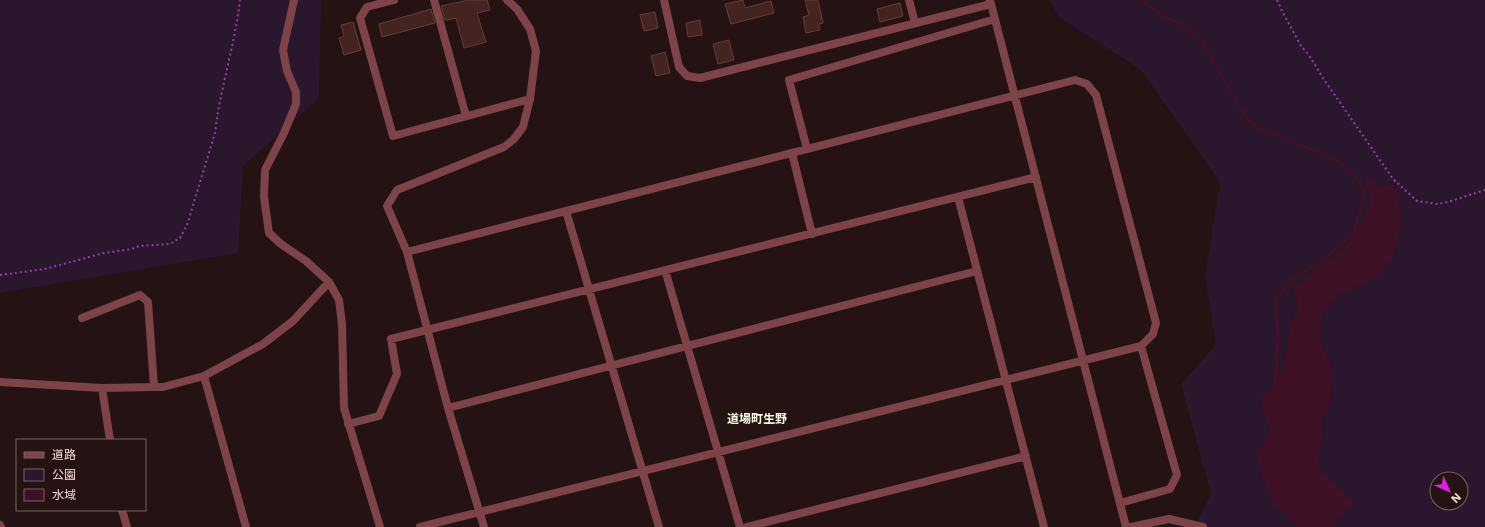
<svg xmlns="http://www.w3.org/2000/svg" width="1485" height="527" viewBox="0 0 1485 527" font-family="Inter,'Noto Sans JP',sans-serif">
  <rect width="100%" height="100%" fill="#241312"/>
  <path fill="#2a162d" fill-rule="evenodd" d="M0,0h321l-2,98 -76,68 -5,87 -238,40z
    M1049,0h436v527h-291l17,-33 -30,-110 35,-39 -11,-69 15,-94 -79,-112 -81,-52zM1437,479h24v24h-24z"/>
  <path fill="#3e1127" d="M1367,177l11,10 17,-3 7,40 -9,34 -19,22 -38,16 -14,21 -3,21 14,34 -3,30 -9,18 3,16 -8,15 5,19 33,33 -23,24h-32l-25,-23 -13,-29 -4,-22 13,-21 -10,-34 16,-14 8,-20 6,-36 8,-23 -5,-16 53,-43 17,-23 8,-26 -7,-17z"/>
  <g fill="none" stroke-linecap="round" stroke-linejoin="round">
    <path stroke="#3e1127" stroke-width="3.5" d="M1141,0l23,17 16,6 22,19 43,74 15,14 18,5 60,26 18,15 9,15 -11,41 -27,25 -34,22 -17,20 2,40 -3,50"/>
  </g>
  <path fill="#432420" stroke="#6c3a35" d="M469,0h18l3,10 -13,3 9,29 -22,6 -8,-30 -9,2h-2l-4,-14z
    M743,0l2,8 26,-7 3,12 -43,11 -6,-20z
    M805,0h13l5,23 -4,1 1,6 -14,3 -3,-16 6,-2z
    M900,3l3,13 -23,6 -3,-13z
    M431,9l4,14 -53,14 -3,-13z
    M655,12l3,16 -14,3 -4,-16z
    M700,20l2,15 -14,2 -2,-14z
    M353,22l8,28 -17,5 -5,-17 5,-2 -3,-11z
    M729,40l5,20 -16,4 -5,-20z
    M665,52l5,21 -14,3 -5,-20z"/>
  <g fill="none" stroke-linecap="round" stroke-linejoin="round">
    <path stroke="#973fa9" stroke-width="2" stroke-dasharray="2 3" stroke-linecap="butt" d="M1277,0l5,11 19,35 8,9 14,23 70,101 24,22 21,3 10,-2 37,-12
      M0,275l45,-6 59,-16 28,-4 7,-3 31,-2 10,-6 7,-13 28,-92c5,-45 20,-88 25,-133"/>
    <path stroke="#7d4348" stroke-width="8" d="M294,0l-11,50 4,21 9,21v12l-12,29 -19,37 -1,27 5,36 12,11 25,17 23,21 10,18 3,24 2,84 36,119
      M394,0l-27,7 -7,11 33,118 137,-37
      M434,0l32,116
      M664,0l15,67 8,9 13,2 291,-74
      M909,0l6,23
      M990,0l136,527
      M807,149l-18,-69 206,-61
      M792,153l20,81
      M958,197l86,330
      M566,211l93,316
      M407,252l668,-172 12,4 9,11 60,228 -3,11 -12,12 -721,181
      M665,270l75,257
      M82,318l58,-23 8,7 6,85
      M204,376l42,151
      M0,382l102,6 52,-1h9l41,-11 59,-32 30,-23 36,-39
      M102,388l8,52
      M448,408l529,-137
      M348,424l31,-8 18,-42 -6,-35 645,-162
      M1120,503l50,-14 7,-14 -36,-129
      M122,510l5,17
      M0,525l1,2
      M484,527l-36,-119 -41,-156 -20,-46 10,-16 107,-43 10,-8 9,-12 7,-28 6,-48 -6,-22 -13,-20 -10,-9
      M747,527l279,-71
      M1131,527l38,-8 34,8"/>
  </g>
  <g text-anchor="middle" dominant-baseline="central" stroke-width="3.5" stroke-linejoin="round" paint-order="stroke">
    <g font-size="12" font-weight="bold" fill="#f3fadc" stroke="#241312">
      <text x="757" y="418">道場町生野</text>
    </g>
  </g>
  <rect x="16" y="439" width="130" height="72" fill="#241312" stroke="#7a6362"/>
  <rect x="24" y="452" width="20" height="6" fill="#7d4348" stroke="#7a6362"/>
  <text x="52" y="459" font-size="12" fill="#fadada">道路</text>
  <rect x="24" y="469" width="20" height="12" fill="#2a162d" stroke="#7a6362"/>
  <text x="52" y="479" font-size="12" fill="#fadada">公園</text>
  <rect x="24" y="489" width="20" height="12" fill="#3e1127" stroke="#7a6362"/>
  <text x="52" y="499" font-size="12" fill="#fadada">水域</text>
  <g transform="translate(1449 491) rotate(135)"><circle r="19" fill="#241312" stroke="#7a6362"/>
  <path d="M0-3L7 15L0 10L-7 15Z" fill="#df1ee2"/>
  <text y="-6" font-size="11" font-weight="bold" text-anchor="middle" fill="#fadada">N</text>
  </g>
</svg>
